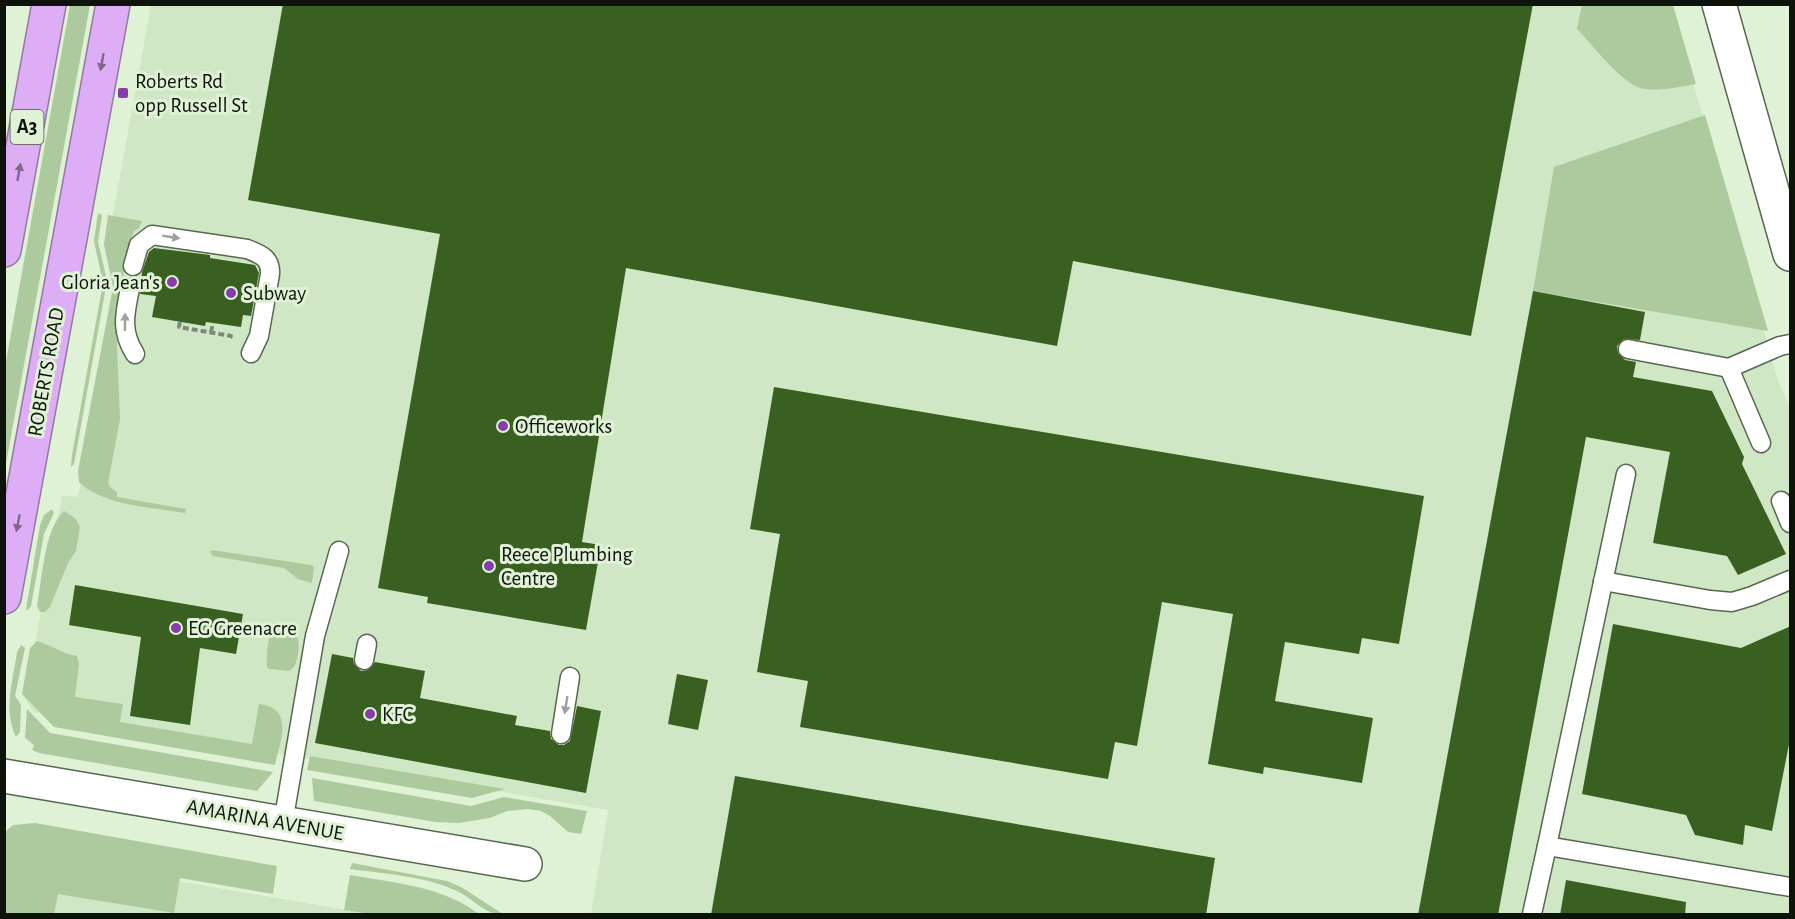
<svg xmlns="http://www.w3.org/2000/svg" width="1795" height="919" font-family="'Alegreya Sans',sans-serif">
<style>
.built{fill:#d0e7c5}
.green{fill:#acca9d}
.building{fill:#3a6021}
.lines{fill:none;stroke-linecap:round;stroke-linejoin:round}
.lane-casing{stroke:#586750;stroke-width:21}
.street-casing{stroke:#586750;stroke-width:36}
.highway-casing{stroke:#9478a3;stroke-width:36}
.path{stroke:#7d8a77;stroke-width:4;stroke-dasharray:6 3;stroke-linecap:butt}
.lane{stroke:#fff;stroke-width:18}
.street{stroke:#fff;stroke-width:33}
.highway{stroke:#ddaef6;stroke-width:33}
.oneway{fill:#7f688c}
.oneway2{fill:#9ea19d}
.poi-dot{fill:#883bab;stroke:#e0f2d6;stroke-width:2}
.labels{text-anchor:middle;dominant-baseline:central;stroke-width:6;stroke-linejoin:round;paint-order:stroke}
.shield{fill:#e0f2d6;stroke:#4c5647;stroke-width:1.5}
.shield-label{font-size:20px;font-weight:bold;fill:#0d130a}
.poi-label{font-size:21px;fill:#0d130a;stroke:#e0f2d6;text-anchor:start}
.street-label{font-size:21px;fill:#0d130a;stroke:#e0f2d6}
</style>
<rect width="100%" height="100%" fill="#e0f2d6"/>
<!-- built -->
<g class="built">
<polygon points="151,5 1671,5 1778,381 1790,407 1790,914 591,914 608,810 34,712 25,699 62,495 78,497 121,266 107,247"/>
<polygon points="9,852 370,914 5,914 4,856"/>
</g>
<!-- green -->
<g class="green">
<polygon points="70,5 90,5 5,469 5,367"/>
<path d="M1582,5H1673L1696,84C1679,87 1661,91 1644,89C1623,86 1592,44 1577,29Z"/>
<polygon points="1705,115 1768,331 1533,291 1554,167"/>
<polygon points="98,213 102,215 98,242 107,280 106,287 74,464 71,467 72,455 103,283 94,241"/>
<path d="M108,215L142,221L139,228L134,231L128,247L116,319L120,419L108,483L111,488L117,492V497L186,509L185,513C151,507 104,506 79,482L78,471L113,287L104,245Z"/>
<polygon points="52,509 54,513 44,534 31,606 28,610 26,610 40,525 44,515"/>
<path d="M64,511L75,518L80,527L76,551L68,563L50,607L45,612H40L37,606C42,580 44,529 64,511Z"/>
<polygon points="212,550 311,565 314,567 312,583 298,579 284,568 213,556 210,552"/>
<path d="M279,625C296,629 301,637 298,654C296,662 296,667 289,671L269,669L267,667C267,653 266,632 279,625Z"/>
<path d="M37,641C51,645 63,654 77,656L79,664L75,697L123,704L120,722L252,744L259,704C295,708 280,741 275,765L54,727L22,694L30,648Z"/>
<path d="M21,645L25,648L15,696L21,705L20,732L16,737C3,710 13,681 17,652Z"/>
<polygon points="27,709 50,733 273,772 257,791 39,753 32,750 34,745 25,738"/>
<polygon points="310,756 505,789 472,798 307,770"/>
<polygon points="312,778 471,806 504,797 587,811 581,834 568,832 550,816 541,811 528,809 507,811 490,818 459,823 435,822 314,801"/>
<polygon points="35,823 277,866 273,894 180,878 174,913 58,894 54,914 5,914 5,832 13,825"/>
<path d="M352,863L447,881L461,887L503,914C485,915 475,900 459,892C426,876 386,874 350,869Z"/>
<path d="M350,875C395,883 442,886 479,914H370L344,910Z"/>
</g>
<!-- building -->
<g class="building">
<polygon points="283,4 1533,4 1471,336 1073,261 1057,346 626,268 582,542 601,545 586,630 427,603 428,597 378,588 440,234 248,200"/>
<polygon points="154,248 210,255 210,258 255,265 259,273 251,316 243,315 241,327 206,322 205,326 152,317 156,296 140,294 141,284 142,272 149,252"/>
<polygon points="1533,291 1645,312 1640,340 1624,339 1617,346 1618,353 1625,360 1636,362 1633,377 1712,391 1744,457 1742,464 1786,554 1738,575 1727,556 1653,543 1670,452 1586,437 1498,915 1418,915"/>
<polygon points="774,387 1424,496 1399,644 1362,638 1359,654 1285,642 1275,701 1373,718 1362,783 1264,767 1263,774 1208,764 1233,614 1162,602 1137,746 1115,742 1108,779 800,727 808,681 757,672 780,534 750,529"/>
<polygon points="75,585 243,614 236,654 200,648 190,725 130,716 141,637 69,625"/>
<polygon points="1613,624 1741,648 1791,626 1791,734 1772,831 1745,825 1743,845 1695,835 1686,815 1582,794"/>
<polygon points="332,654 353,658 354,664 361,671 368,670 375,662 425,671 420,698 517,716 515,725 550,731 551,739 559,745 564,745 570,741 577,706 601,711 586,793 315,743"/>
<polygon points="677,674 708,680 698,730 668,724"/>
<polygon points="735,776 1215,858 1206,915 711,915"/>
<polygon points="1566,880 1686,902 1685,915 1560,915"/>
</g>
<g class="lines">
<!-- lane casing -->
<g class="lane-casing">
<g id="lane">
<path d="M133,266L139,245L152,235L247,249C260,254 271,258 270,274L259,336L251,353"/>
<path d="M130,288C125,314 120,330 135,354"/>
<polyline points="1628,349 1729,368 1780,346 1790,344"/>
<polyline points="1729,368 1761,443"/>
<polyline points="1781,501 1790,523"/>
<polyline points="1603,581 1710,600 1732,602 1752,596 1790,580"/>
<polyline points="364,660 367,644"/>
<polyline points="561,734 570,677"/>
<polyline points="283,823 315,636 339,551"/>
<polyline points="1547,846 1626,474"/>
<polyline points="1532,914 1547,846 1790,887"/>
</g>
</g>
<!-- street casing -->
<g class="street-casing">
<g id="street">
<polyline points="1719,4 1790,254"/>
<polyline points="4,776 525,864"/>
</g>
</g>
<!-- highway casing -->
<g class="highway-casing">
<g id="highway">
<polyline points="4,250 49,4"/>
<polyline points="4,597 113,4"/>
</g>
</g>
<!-- path -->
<g class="path">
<polyline points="180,322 179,327 231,336 230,338"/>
<polyline points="211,332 213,323"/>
</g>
<!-- lane -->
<use href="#lane" class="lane"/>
<!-- street -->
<use href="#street" class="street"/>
<!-- highway -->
<use href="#highway" class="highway"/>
</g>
<!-- one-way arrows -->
<defs><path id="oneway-solid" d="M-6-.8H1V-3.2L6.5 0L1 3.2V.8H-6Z" transform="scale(1.5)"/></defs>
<g class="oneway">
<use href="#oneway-solid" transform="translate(102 62) rotate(100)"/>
<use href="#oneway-solid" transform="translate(19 172) rotate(-80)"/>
<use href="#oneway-solid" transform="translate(18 523) rotate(101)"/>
</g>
<g class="oneway2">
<use href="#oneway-solid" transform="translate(171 237) rotate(9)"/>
<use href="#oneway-solid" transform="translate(125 322) rotate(-89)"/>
<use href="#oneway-solid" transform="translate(566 705) rotate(99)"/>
</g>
<!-- markers -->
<g class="poi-dot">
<rect x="117" y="87" width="12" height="12" rx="3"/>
<circle cx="172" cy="282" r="6"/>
<circle cx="231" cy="293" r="6"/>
<circle cx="503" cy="426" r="6"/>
<circle cx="489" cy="566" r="6"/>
<circle cx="176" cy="628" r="6"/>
<circle cx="370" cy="714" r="6"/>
</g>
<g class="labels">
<!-- shield labels -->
<rect class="shield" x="10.5" y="110" width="33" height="34" rx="4.5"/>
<g class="shield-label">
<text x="27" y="127">A3</text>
</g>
<!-- poi labels -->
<g class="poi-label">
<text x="135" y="81">Roberts Rd<tspan x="135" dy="24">opp Russell St</tspan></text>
<text x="160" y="282" text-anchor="end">Gloria Jean's</text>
<text x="243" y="293">Subway</text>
<text x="515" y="426">Officeworks</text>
<text x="501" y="554">Reece Plumbing<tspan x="501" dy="24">Centre</tspan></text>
<text x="188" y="628">EG Greenacre</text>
<text x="382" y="714">KFC</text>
</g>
<!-- street labels -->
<g class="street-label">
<text transform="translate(46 372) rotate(-80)">ROBERTS ROAD</text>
<text transform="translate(265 820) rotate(10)">AMARINA AVENUE</text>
</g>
</g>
<!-- border -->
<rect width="1795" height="919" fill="none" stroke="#0d130a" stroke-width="12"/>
</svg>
